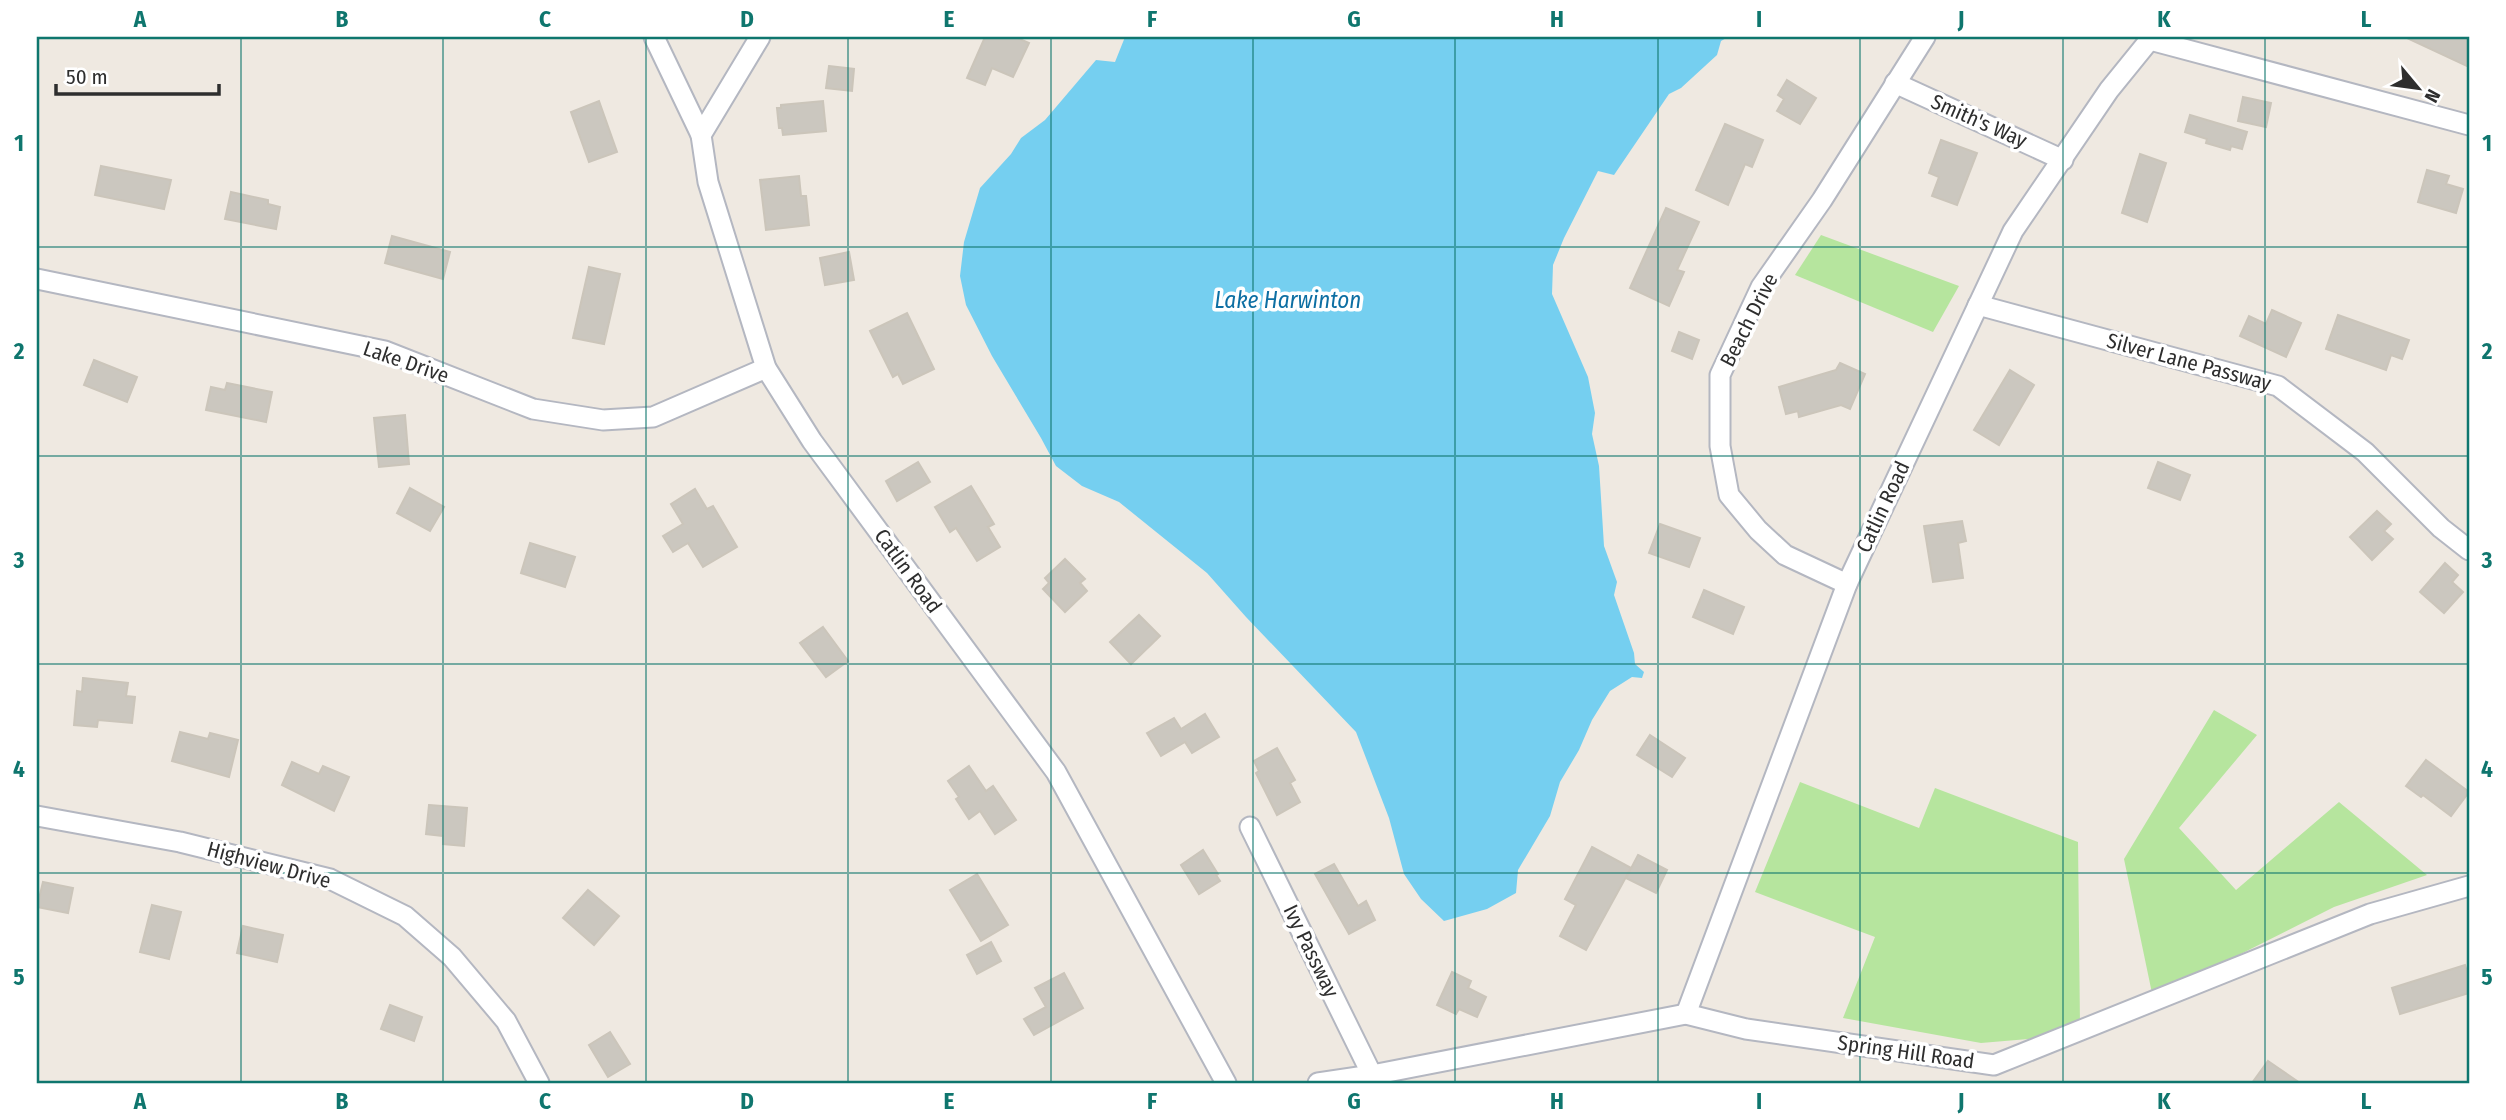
<svg xmlns="http://www.w3.org/2000/svg" width="2506" height="1120" font-family="'Fira Sans Condensed',sans-serif">
<style>
.green{fill:#b6e59e}
.water{fill:#75cff0}
.building{fill:#cbc7bf;stroke:#cbc5ba;stroke-width:2}
.lines{fill:none;stroke-linecap:round;stroke-linejoin:round}
.street-casing{stroke:#b4b7c1;stroke-width:23}
.street{stroke:#fff;stroke-width:19}
.grid{fill:none;stroke:#0f766e;stroke-width:2;stroke-opacity:0.55}
.labels{text-anchor:middle;dominant-baseline:central;stroke-width:7;stroke-linejoin:round;paint-order:stroke}
.street-label{font-size:21px;fill:#2e2e2e;stroke:#fff}
.water-label{font-size:23px;font-style:italic;fill:#0d6fa3;stroke:#fff}
.neatline{fill:none;stroke:#0f766e;stroke-width:2.5}
.grid-label{font-size:23px;text-anchor:middle;font-weight:bold;fill:#0f766e}
</style>
<rect width="100%" height="100%" fill="#efe9e1"/>
<!-- green -->
<g class="green">
<polygon points="1821,235 1959,286 1933,332 1795,275"/>
<polygon points="2214,710 2257,735 2179,828 2236,890 2339,802 2427,875 2334,907 2153,998 2124,859"/>
<polygon points="1800,782 1919,828 1935,788 2078,842 2080,1026 2039,1038 1981,1043 1843,1018 1875,937 1755,892"/>
</g>
<!-- water -->
<polygon class="water" points="1125,37 1728,37 1721,41 1717,55 1681,88 1669,94 1614,175 1598,171 1564,238 1553,265 1552,294 1588,377 1595,413 1592,434 1599,466 1604,546 1617,582 1614,595 1634,653 1635,664 1644,672 1642,678 1632,677 1610,691 1592,720 1579,750 1560,782 1550,816 1518,870 1516,893 1487,909 1444,921 1421,899 1404,874 1389,818 1356,732 1246,617 1207,573 1119,502 1082,486 1056,466 1041,438 992,356 966,305 960,276 964,242 980,188 1011,154 1021,138 1045,120 1096,60 1115,62"/>
<!-- building -->
<g class="building">
<polygon points="985,37 1015,37 1029,43 1013,77 992,68 985,85 967,78"/>
<polygon points="2405,37 2469,37 2469,67"/>
<polygon points="829,66 854,69 852,91 826,88"/>
<polygon points="1787,80 1816,98 1800,124 1777,111 1784,99 1778,95"/>
<polygon points="2243,97 2271,103 2266,127 2238,121"/>
<polygon points="599,101 617,152 589,162 571,112"/>
<polygon points="823,101 826,131 783,135 782,128 779,128 777,108 781,108 781,105"/>
<polygon points="2190,115 2247,132 2242,149 2231,146 2230,150 2206,143 2207,139 2185,132"/>
<polygon points="1725,124 1763,140 1752,167 1745,164 1728,205 1696,190"/>
<polygon points="1941,140 1977,153 1957,205 1932,196 1939,177 1929,173"/>
<polygon points="2140,154 2166,163 2147,222 2122,213"/>
<polygon points="101,166 171,180 164,209 95,195"/>
<polygon points="2427,170 2449,176 2446,184 2463,189 2456,213 2418,202"/>
<polygon points="799,176 801,196 806,196 809,225 766,230 760,180"/>
<polygon points="231,192 268,200 268,204 280,207 276,229 225,219"/>
<polygon points="1666,208 1699,222 1677,270 1684,272 1669,306 1630,288"/>
<polygon points="392,236 450,252 443,279 385,263"/>
<polygon points="849,252 854,280 825,285 820,258"/>
<polygon points="589,267 620,274 604,344 573,338"/>
<polygon points="2272,310 2301,323 2286,357 2240,336 2249,316 2266,324"/>
<polygon points="907,313 934,369 903,384 898,374 893,377 870,331"/>
<polygon points="2338,315 2409,340 2402,359 2391,355 2386,370 2326,349"/>
<polygon points="1679,332 1699,340 1692,359 1672,351"/>
<polygon points="94,360 137,377 127,402 84,385"/>
<polygon points="1840,363 1865,374 1850,409 1841,405 1799,417 1798,411 1786,414 1779,387 1836,370"/>
<polygon points="2010,370 2034,385 1999,445 1974,430"/>
<polygon points="227,383 272,392 266,422 206,410 211,387 225,390"/>
<polygon points="405,415 409,464 379,467 374,418"/>
<polygon points="918,462 930,482 897,501 886,481"/>
<polygon points="2158,462 2190,475 2180,500 2148,488"/>
<polygon points="971,486 994,524 988,527 1000,547 977,561 956,528 950,532 935,507"/>
<polygon points="410,488 444,507 430,531 397,513"/>
<polygon points="695,489 707,509 713,506 737,547 703,567 688,543 673,552 663,536 683,524 671,504"/>
<polygon points="2377,511 2391,524 2384,531 2393,539 2372,560 2350,537"/>
<polygon points="1962,521 1966,541 1958,543 1963,578 1933,582 1924,526"/>
<polygon points="1660,524 1700,538 1689,567 1649,553"/>
<polygon points="530,543 575,557 565,587 521,573"/>
<polygon points="1065,559 1085,579 1080,583 1087,591 1065,612 1043,589 1049,583 1045,578"/>
<polygon points="2445,563 2458,575 2452,582 2463,592 2444,613 2420,592"/>
<polygon points="1704,590 1744,607 1733,634 1693,617"/>
<polygon points="1139,615 1160,636 1131,664 1110,642"/>
<polygon points="823,627 848,661 826,677 800,643"/>
<polygon points="83,678 128,683 126,696 135,697 132,723 98,720 97,727 74,725 77,691 82,692"/>
<polygon points="1205,714 1219,737 1192,753 1185,742 1161,756 1147,733 1174,718 1181,729"/>
<polygon points="180,732 208,739 210,733 238,740 229,777 172,761"/>
<polygon points="1650,735 1685,758 1672,777 1637,755"/>
<polygon points="1277,748 1295,780 1290,783 1300,802 1277,815 1256,773 1259,771 1254,761"/>
<polygon points="2426,760 2469,792 2451,816 2423,795 2421,797 2406,786"/>
<polygon points="292,762 319,774 323,766 349,777 334,811 282,785"/>
<polygon points="969,766 986,791 993,786 1016,820 995,834 980,811 969,819 956,799 959,797 948,781"/>
<polygon points="429,805 467,808 464,846 443,844 443,836 426,834"/>
<polygon points="1592,847 1631,868 1586,950 1560,936 1576,905 1565,899"/>
<polygon points="1203,850 1218,874 1216,875 1220,881 1199,894 1181,865"/>
<polygon points="1638,855 1667,870 1656,893 1626,878"/>
<polygon points="1334,864 1358,906 1366,901 1375,920 1349,934 1315,874"/>
<polygon points="977,874 1008,925 981,941 950,890"/>
<polygon points="43,882 73,888 68,913 37,907"/>
<polygon points="588,890 619,916 594,945 563,918"/>
<polygon points="152,905 181,912 169,959 140,952"/>
<polygon points="243,926 283,935 277,962 237,953"/>
<polygon points="991,942 1001,961 977,974 967,955"/>
<polygon points="2465,965 2469,979 2469,993 2400,1014 2392,988"/>
<polygon points="1452,972 1471,981 1468,988 1486,997 1477,1017 1459,1009 1456,1014 1437,1005"/>
<polygon points="1064,973 1083,1008 1034,1035 1024,1019 1046,1007 1035,988"/>
<polygon points="390,1005 422,1017 414,1041 381,1029"/>
<polygon points="610,1032 630,1064 608,1077 589,1045"/>
<polygon points="2268,1061 2300,1083 2252,1083"/>
</g>
<g class="lines">
<!-- street casing -->
<g class="street-casing">
<g id="street">
<polyline points="654,37 701,135"/>
<polyline points="760,37 701,135 708,182 766,368 812,441 1056,772 1226,1083"/>
<polyline points="2150,40 2469,125"/>
<polyline points="1895,83 2063,160"/>
<polyline points="37,279 385,351 533,409 603,420 653,417 766,368"/>
<polyline points="1978,305 2278,386 2365,452 2441,528 2469,550"/>
<polyline points="1847,584 1785,555 1758,530 1729,495 1720,446 1720,375 1761,287 1822,200 1925,37"/>
<polyline points="37,816 180,842 330,879 405,916 452,957 506,1021 539,1083"/>
<polyline points="1250,827 1372,1075"/>
<polyline points="1686,1014 1847,584 2013,231 2109,90 2152,37"/>
<polyline points="1318,1083 1372,1075 1686,1014 1746,1029 1994,1065 2370,914 2469,886"/>
</g>
</g>
<!-- street -->
<use href="#street" class="street"/>
</g>
<!-- grid -->
<path class="grid" d="M241,37V1083M443,37V1083M646,37V1083M848,37V1083M1051,37V1083M1253,37V1083M1455,37V1083M1658,37V1083M1860,37V1083M2063,37V1083M2265,37V1083M37,247H2469M37,456H2469M37,664H2469M37,873H2469"/>
<g class="labels">
<!-- street labels -->
<g class="street-label">
<text transform="translate(1979 121) rotate(24)">Smith's Way</text>
<text transform="translate(1749 320) rotate(-63)">Beach Drive</text>
<text transform="translate(406 362) rotate(19)">Lake Drive</text>
<text transform="translate(2189 362) rotate(15)">Silver Lane Passway</text>
<text transform="translate(1883 507) rotate(-65)">Catlin Road</text>
<text transform="translate(908 571) rotate(54)">Catlin Road</text>
<text transform="translate(269 865) rotate(15)">Highview Drive</text>
<text transform="translate(1311 951) rotate(64)">Ivy Passway</text>
<text transform="translate(1906 1052) rotate(8)">Spring Hill Road</text>
</g>
<!-- water labels -->
<g class="water-label">
<text x="1288" y="300">Lake Harwinton</text>
</g>
</g>
<!-- border -->
<rect width="2506" height="1120" fill="none" stroke="#ffffff" stroke-width="77"/>
<!-- north arrow -->
<g transform="translate(2418 88) rotate(119)" stroke="#ffffff" stroke-width="5" paint-order="stroke">
<path d="M0-5L12 26L0 18L-12 26Z" fill="#2e2e2e"/>
<text y="-10" font-size="19" font-weight="bold" text-anchor="middle" fill="#2e2e2e">N</text>
</g>
<!-- scale -->
<path d="M56 84v10h163v-10" fill="none" stroke="#2e2e2e" stroke-width="3.5"/>
<text x="66" y="84" font-size="21" fill="#2e2e2e" stroke="#ffffff" stroke-width="5" paint-order="stroke">50 m</text>
<rect x="38" y="38" width="2430" height="1044" class="neatline"/>
<g class="grid-label">
<text x="140" y="27">A</text>
<text x="342" y="27">B</text>
<text x="545" y="27">C</text>
<text x="747" y="27">D</text>
<text x="949" y="27">E</text>
<text x="1152" y="27">F</text>
<text x="1354" y="27">G</text>
<text x="1557" y="27">H</text>
<text x="1759" y="27">I</text>
<text x="1961" y="27">J</text>
<text x="2164" y="27">K</text>
<text x="2366" y="27">L</text>
<text x="19" y="151">1</text>
<text x="2487" y="151">1</text>
<text x="19" y="359">2</text>
<text x="2487" y="359">2</text>
<text x="19" y="568">3</text>
<text x="2487" y="568">3</text>
<text x="19" y="777">4</text>
<text x="2487" y="777">4</text>
<text x="19" y="985">5</text>
<text x="2487" y="985">5</text>
<text x="140" y="1109">A</text>
<text x="342" y="1109">B</text>
<text x="545" y="1109">C</text>
<text x="747" y="1109">D</text>
<text x="949" y="1109">E</text>
<text x="1152" y="1109">F</text>
<text x="1354" y="1109">G</text>
<text x="1557" y="1109">H</text>
<text x="1759" y="1109">I</text>
<text x="1961" y="1109">J</text>
<text x="2164" y="1109">K</text>
<text x="2366" y="1109">L</text>
</g>
</svg>
